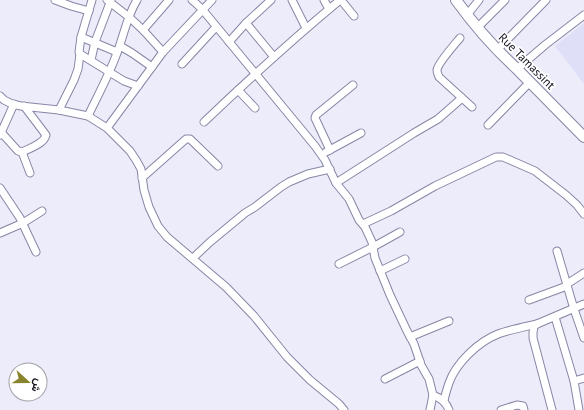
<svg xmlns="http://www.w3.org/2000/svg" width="584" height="410" font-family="'PT Sans',Vazirmatn,sans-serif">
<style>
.built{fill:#e0dff8}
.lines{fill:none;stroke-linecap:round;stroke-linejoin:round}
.street-casing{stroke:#8786a6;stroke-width:9}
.secondary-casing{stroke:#8786a6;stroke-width:12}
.street{stroke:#fff;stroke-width:7}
.secondary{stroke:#fff;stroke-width:10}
.labels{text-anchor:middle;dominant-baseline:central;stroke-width:3.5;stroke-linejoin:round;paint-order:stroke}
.street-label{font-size:12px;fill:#12111d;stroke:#fff}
</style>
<rect width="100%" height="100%" fill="#ececfa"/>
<!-- built -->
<polygon class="built" points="584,23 584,84 555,46"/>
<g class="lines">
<!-- street casing -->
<g class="street-casing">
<g id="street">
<polyline points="55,0 71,6 89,11"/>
<polyline points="92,0 81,37 79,52 80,54 124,81 138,86"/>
<polyline points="107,0 129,17 143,30 163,52"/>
<polyline points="192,0 202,9 315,146 325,160 336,183 349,199 359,220 365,227 372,242 375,258 390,295 407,331 414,344 421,365 429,379 433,395 430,410"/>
<polyline points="292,0 306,28"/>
<polyline points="324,0 329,9"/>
<polyline points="341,0 354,16"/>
<polyline points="467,15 479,0"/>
<polyline points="246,23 274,57"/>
<polyline points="477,28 505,0"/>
<polyline points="143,30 169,0"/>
<polyline points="81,37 117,52"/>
<path d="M460,38C455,44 438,63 437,70C437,73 438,74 439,77L472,107"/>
<polyline points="229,42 246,23 271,0"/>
<polyline points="120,46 132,53 152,67"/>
<polyline points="497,50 546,0"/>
<polyline points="91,60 95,42 111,0"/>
<polyline points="182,64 216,27"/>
<polyline points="517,69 545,45 584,15"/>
<polyline points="238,90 255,108"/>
<polyline points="0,96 4,100 12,104 21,106 59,110 88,116 107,128 130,151 136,160 141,169 144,190 149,207 158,226 167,237 226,287 254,316 287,357 310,380 339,404 344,410"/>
<polyline points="59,110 74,80 78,69 80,54"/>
<path d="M88,116C98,95 109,75 117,53C124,35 127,16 137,0"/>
<path d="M204,122C248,80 293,39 340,0"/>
<polyline points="488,125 530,82"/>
<polyline points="107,128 163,52 212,0"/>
<path d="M0,131L18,151L22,152C30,148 44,144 46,135L24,106"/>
<polyline points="0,135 14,104"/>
<polyline points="330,150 315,118 316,115 353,85"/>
<polyline points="22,152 30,173"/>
<polyline points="326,152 361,133"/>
<polyline points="142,178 186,139 190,139 218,166"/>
<polyline points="336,183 414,133 438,119 462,98"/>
<polyline points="0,188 20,218 36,252"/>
<polyline points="363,224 391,211 435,186 496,157 503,157 535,171 566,195 577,205 584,214"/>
<polyline points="0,233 23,223 42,211"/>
<polyline points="557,251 574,309 584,338"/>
<polyline points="193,258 210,242 245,213 255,207 281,187 289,182 308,174 330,169"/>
<polyline points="339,264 373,247 400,232"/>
<polyline points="380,271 405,259"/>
<polyline points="567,284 584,273"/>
<polyline points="529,300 567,286"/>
<polyline points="555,317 574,381 579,410"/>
<polyline points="410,337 449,321"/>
<polyline points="385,379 420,361"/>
<polyline points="574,381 584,378"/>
<path d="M433,395C441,398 446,402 449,410"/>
<path d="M444,401C445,395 447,389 449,383C456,363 478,342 498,334C509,330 524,327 537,324"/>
<polyline points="501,410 517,405 523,406 524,410"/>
<polyline points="552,410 533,338 533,333 534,326 537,324 584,304"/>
</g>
</g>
<!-- secondary casing -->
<g class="secondary-casing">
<path id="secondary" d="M456,0C474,25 494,48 517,69L584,137"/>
</g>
<!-- street -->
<use href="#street" class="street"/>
<!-- secondary -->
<use href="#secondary" class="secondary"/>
</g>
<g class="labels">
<!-- street labels -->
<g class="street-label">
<text transform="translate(527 61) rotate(45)">Rue Tamassint</text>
</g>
</g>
<!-- north arrow -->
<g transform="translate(28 382) rotate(111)"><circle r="19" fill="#ffffff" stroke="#a0a0a5"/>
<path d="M0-3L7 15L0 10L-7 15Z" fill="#88842d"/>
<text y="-6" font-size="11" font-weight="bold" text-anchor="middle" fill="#12111d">ش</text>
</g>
</svg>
